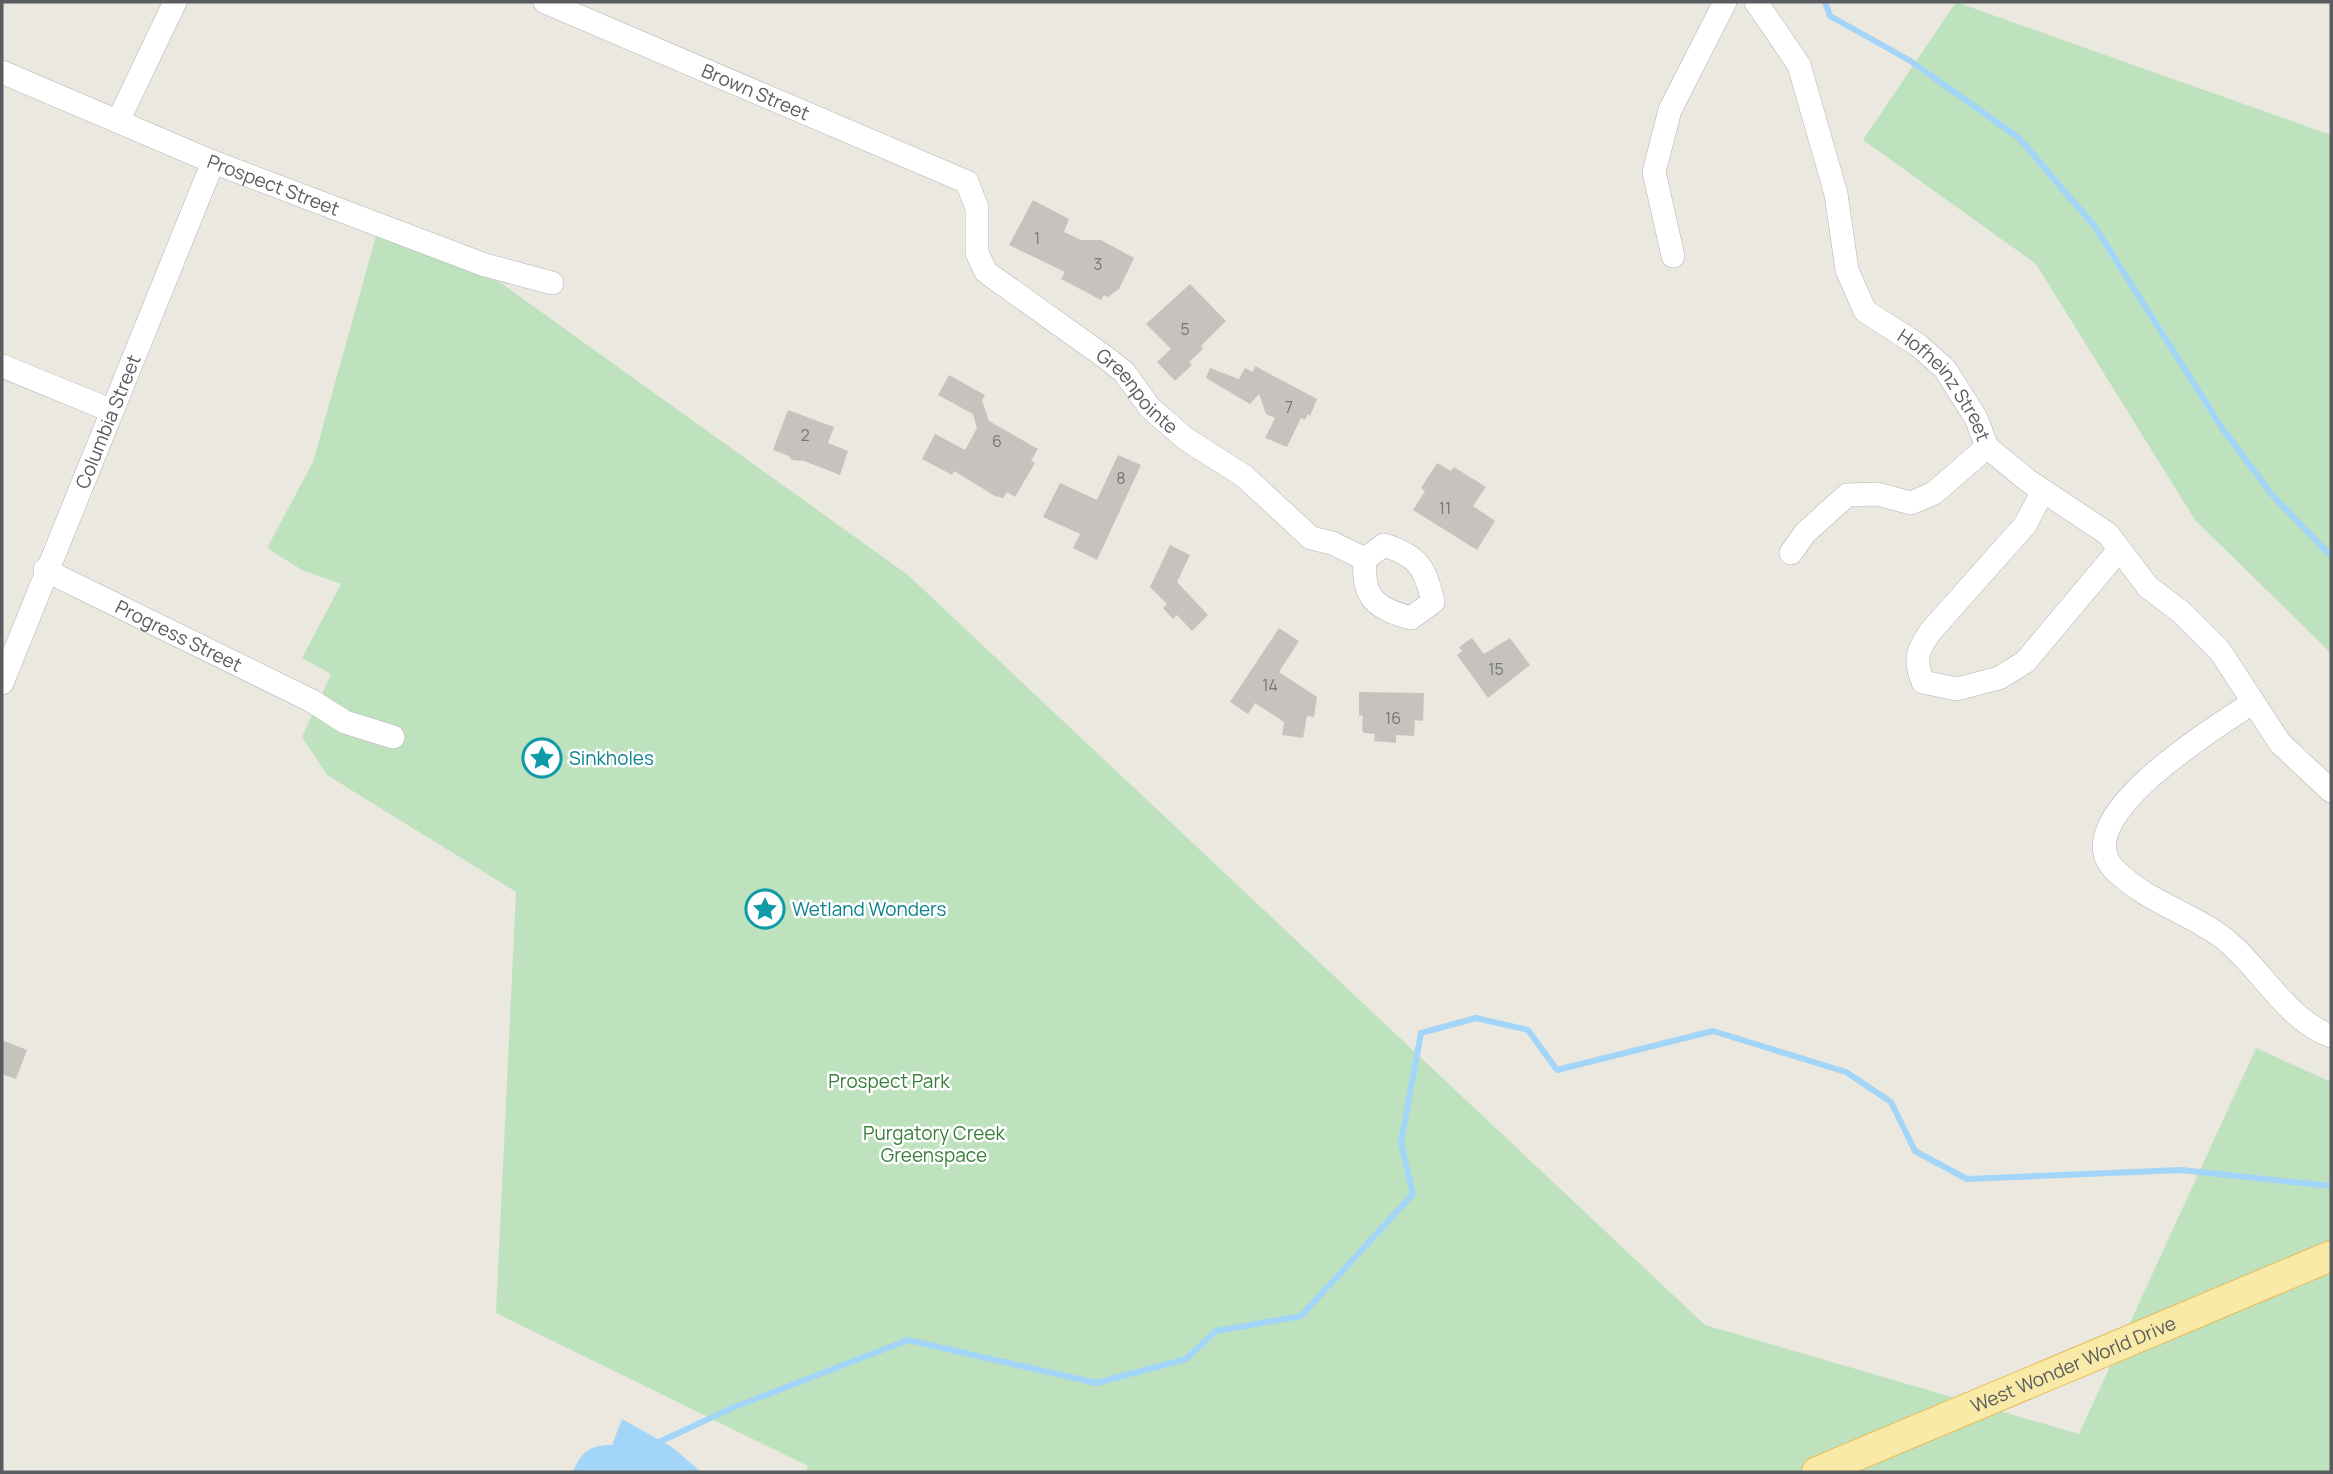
<svg xmlns="http://www.w3.org/2000/svg" width="2333" height="1474" font-family="Manrope,sans-serif">
<style>
.green{fill:#bfe2be}
.water{fill:#a3d5f9}
.lines{fill:none;stroke-linecap:round;stroke-linejoin:round}
.stream{stroke:#a3d5f9;stroke-width:6}
.building{fill:#c6c3be}
.minor-casing{stroke:#b1b3b7;stroke-width:24}
.major-casing{stroke:#e7bd5d;stroke-width:32}
.minor{stroke:#fff;stroke-width:23}
.major{stroke:#f9eaa7;stroke-width:30}
.labels{text-anchor:middle;dominant-baseline:central;stroke-width:5;stroke-linejoin:round;paint-order:stroke}
.number-label{font-size:16px;fill:#747678}
.street-label{font-size:19px;fill:#595c60;stroke:#fff}
.culture-label{font-size:19px;fill:#0d838f;stroke:#fff;text-anchor:start}
.park-label{font-size:19px;fill:#397f3b;stroke:#fff}
</style>
<rect width="100%" height="100%" fill="#ebe8e0"/>
<!-- green -->
<g class="green">
<polygon points="1956,2 2331,135 2331,653 2195,520 2036,264 1863,140"/>
<polygon points="377,232 404,247 501,283 908,575 1705,1325 2079,1434 2256,1048 2331,1082 2331,1472 806,1472 808,1466 496,1313 516,892 327,775 302,737 331,674 302,658 341,584 302,570 267,548 313,462"/>
</g>
<!-- water -->
<path class="water" d="M622,1419L672,1447L701,1472H573C580,1453 591,1444 612,1445Z"/>
<g class="lines">
<!-- stream -->
<g class="stream">
<polyline points="1825,2 1830,16 1909,60 2019,138 2095,227 2222,428 2273,496 2331,556"/>
<polyline points="657,1443 732,1408 908,1340 1096,1383 1186,1359 1216,1331 1301,1316 1413,1194 1401,1142 1421,1033 1476,1018 1528,1030 1557,1070 1713,1031 1846,1072 1891,1102 1915,1151 1967,1179 2181,1170 2331,1186"/>
</g>
</g>
<!-- building -->
<g class="building">
<polygon points="1033,200 1069,219 1064,232 1081,240 1101,240 1134,258 1119,289 1108,297 1104,295 1101,300 1061,279 1065,272 1009,245"/>
<polygon points="1190,284 1226,321 1201,346 1203,349 1189,362 1192,365 1175,381 1157,362 1171,349 1146,324"/>
<polygon points="1255,366 1317,399 1310,416 1308,414 1305,420 1301,418 1287,447 1265,438 1275,418 1266,414 1259,394 1250,404 1206,378 1210,368 1239,379 1245,368 1253,372"/>
<polygon points="949,375 985,395 982,400 989,421 1038,449 1031,461 1035,463 1015,497 1007,492 1003,498 995,496 954,471 952,475 922,459 935,434 965,450 977,428 973,414 938,395"/>
<polygon points="788,410 834,427 828,443 848,451 840,475 804,461 792,460 789,456 773,450"/>
<polygon points="1118,455 1141,465 1097,560 1073,548 1080,534 1043,517 1060,483 1097,500"/>
<polygon points="1437,463 1451,471 1454,467 1486,487 1473,506 1495,521 1477,550 1413,510 1425,491 1421,488"/>
<polygon points="1170,545 1190,555 1177,582 1208,615 1192,631 1177,615 1173,619 1163,608 1167,604 1150,587"/>
<polygon points="1279,628 1299,641 1279,672 1317,697 1314,717 1307,716 1303,738 1282,735 1284,722 1255,703 1248,714 1230,702"/>
<polygon points="1472,638 1484,654 1510,638 1530,665 1488,698 1457,655 1462,651 1459,647"/>
<polygon points="1359,692 1424,693 1423,721 1415,720 1414,736 1396,735 1396,743 1374,741 1375,734 1364,733 1362,730 1363,716 1359,715"/>
<polygon points="2,1040 27,1050 16,1079 2,1074"/>
</g>
<g class="lines">
<!-- minor casing -->
<g class="minor-casing">
<g id="minor">
<path id="s1" d="M545,2L967,182L977,208V253L986,272L1105,357L1124,372L1150,408L1186,439L1244,476L1311,538L1332,543L1365,559C1362,598 1375,608 1411,618L1433,602C1425,568 1419,556 1384,545L1365,559"/>
<path id="s2" d="M1756,2L1799,65L1836,194L1847,270L1865,311L1918,345L1945,369L1976,418L1987,447L2027,480L2108,534L2148,587L2181,612L2220,651L2280,743L2331,791"/>
<path id="s3" d="M2,72L213,162L485,265L552,283"/>
<polyline points="119,119 175,2"/>
<polyline points="1673,256 1654,172 1670,110 1725,2"/>
<polyline points="2,366 110,410"/>
<path d="M2043,491L2025,525L1930,632C1917,651 1914,660 1923,682L1957,689L1999,678L2025,662L2119,550"/>
<polyline points="1791,553 1805,533 1847,495 1877,494 1911,503 1934,493 1987,447"/>
<path id="s4" d="M45,570L312,701L345,722L393,737"/>
<path id="s5" d="M2,683L213,162"/>
<path d="M2252,703C2218,726 2063,819 2115,870C2146,901 2188,912 2222,937C2261,967 2285,1019 2331,1036"/>
</g>
</g>
<!-- major casing -->
<g class="major-casing">
<g id="major">
<path id="s6" d="M1817,1472L2331,1256"/>
</g>
</g>
<!-- minor -->
<use href="#minor" class="minor"/>
<!-- major -->
<use href="#major" class="major"/>
</g>
<!-- icons -->
<defs>
<g id="sight-ring" transform="scale(2.0125)"><circle r="9.5" fill="#fff" stroke="#0f9aa8" stroke-width="1.5"/><path d="M0-6L1.8-2.2L6-1.7L2.9 1.2L3.7 5.4L0 3.3L-3.7 5.4L-2.9 1.2L-6-1.7L-1.8-2.2Z" fill="#0f9aa8"/></g>
</defs>
<g fill-rule="evenodd">
<use href="#sight-ring" x="542" y="758"/>
<use href="#sight-ring" x="765" y="909"/>
</g>
<g class="labels">
<!-- number labels -->
<g class="number-label">
<text x="1037" y="238">1</text>
<text x="1098" y="264">3</text>
<text x="1185" y="329">5</text>
<text x="1289" y="407">7</text>
<text x="805" y="435">2</text>
<text x="997" y="441">6</text>
<text x="1121" y="478">8</text>
<text x="1445" y="508">11</text>
<text x="1496" y="669">15</text>
<text x="1270" y="685">14</text>
<text x="1393" y="718">16</text>
</g>
<!-- street labels -->
<g class="street-label">
<text stroke="none"><textPath href="#s1" startOffset="229">Brown Street</textPath></text>
<text stroke="none"><textPath href="#s3" startOffset="294">Prospect Street</textPath></text>
<text stroke="none"><textPath href="#s2" startOffset="443">Hofheinz Street</textPath></text>
<text stroke="none"><textPath href="#s1" startOffset="746">Greenpointe</textPath></text>
<text stroke="none"><textPath href="#s5" startOffset="282">Columbia Street</textPath></text>
<text stroke="none"><textPath href="#s4" startOffset="149">Progress Street</textPath></text>
<text stroke="none"><textPath href="#s6" startOffset="278">West Wonder World Drive</textPath></text>
</g>
<!-- culture labels -->
<g class="culture-label">
<text x="569" y="758">Sinkholes</text>
<text x="792" y="909">Wetland Wonders</text>
</g>
<!-- park labels -->
<g class="park-label">
<text x="889" y="1081">Prospect Park</text>
<text x="934" y="1133">Purgatory Creek<tspan x="934" dy="22">Greenspace</tspan></text>
</g>
</g>
<!-- border -->
<rect width="2333" height="1474" fill="none" stroke="#595c60" stroke-width="7"/>
</svg>
